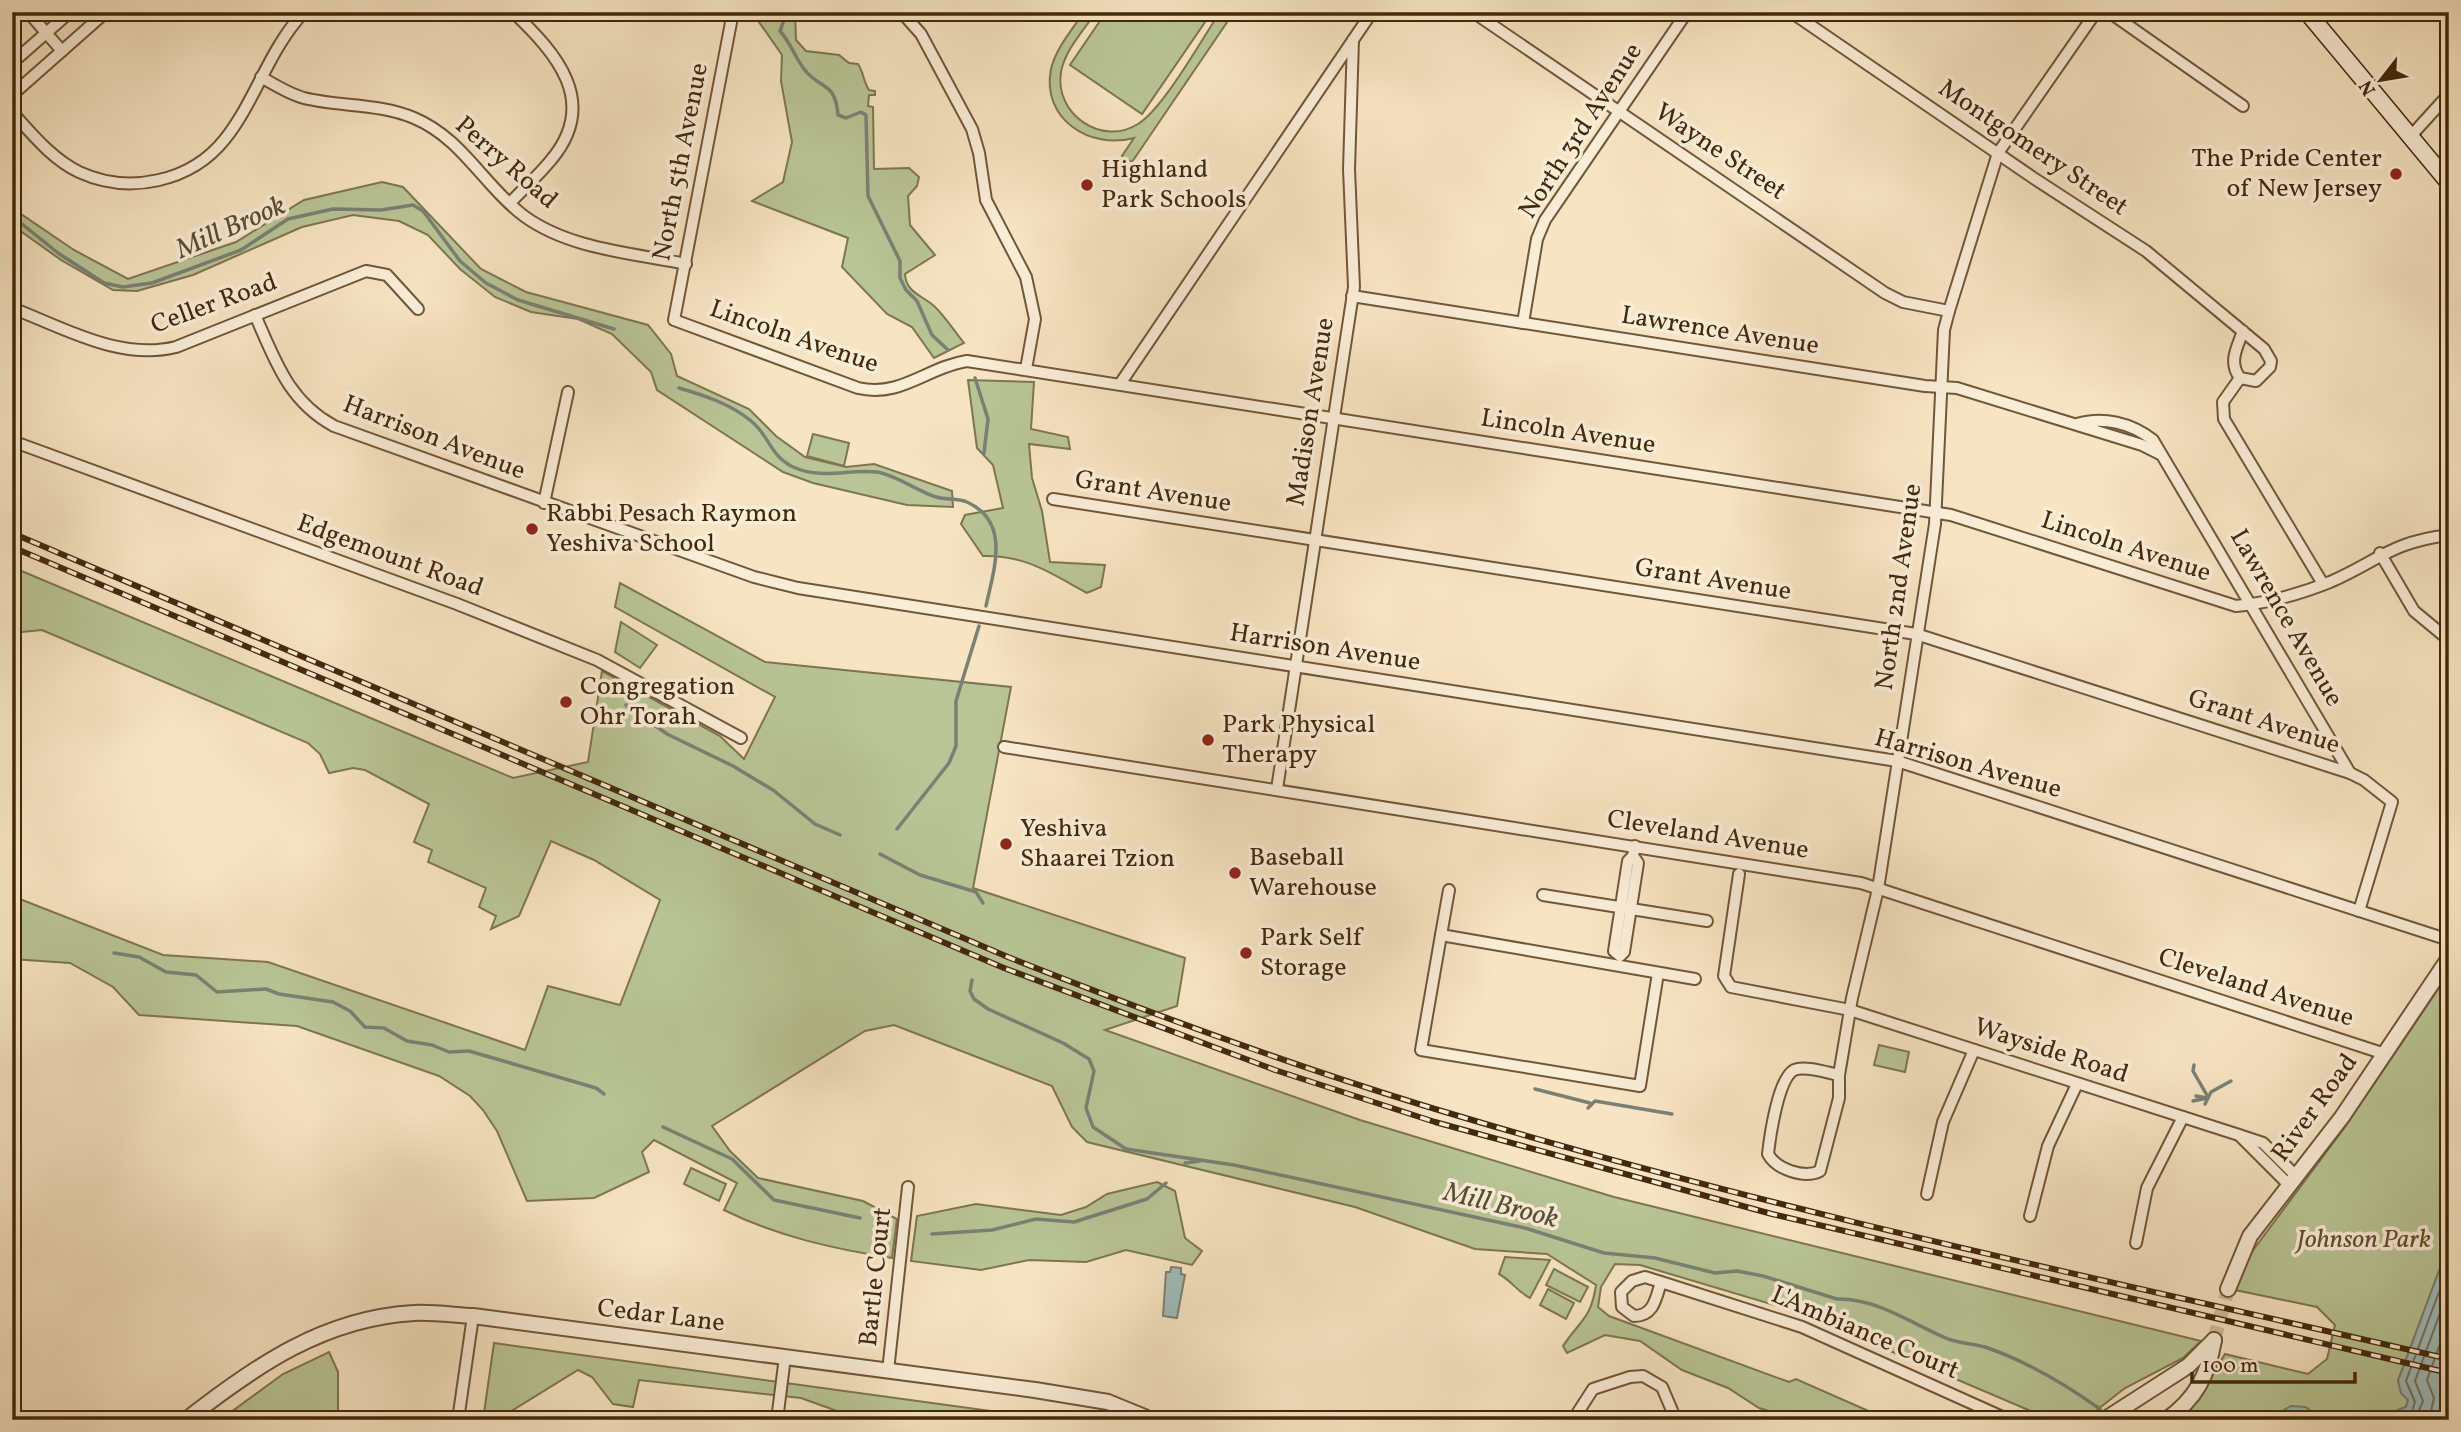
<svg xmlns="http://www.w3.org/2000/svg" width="2461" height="1432" font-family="Vollkorn,serif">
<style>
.green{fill:#b9c596;stroke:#7e7650;stroke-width:2}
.water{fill:#9fbdbb;stroke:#7a8174;stroke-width:2}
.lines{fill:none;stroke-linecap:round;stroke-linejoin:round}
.shore{stroke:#717262;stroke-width:2}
.stream{stroke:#7a8174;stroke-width:3.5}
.tertiary-tunnel{stroke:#d3be9e;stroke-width:14;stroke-dasharray:14 7;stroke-linecap:butt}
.minor-casing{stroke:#705738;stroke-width:14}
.tertiary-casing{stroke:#705738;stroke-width:18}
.secondary-casing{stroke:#43280a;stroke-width:19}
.minor{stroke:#faedd8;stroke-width:10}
.tertiary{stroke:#faedd8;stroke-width:14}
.secondary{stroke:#faedd8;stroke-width:16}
.rail-casing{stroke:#43280a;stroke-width:6}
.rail{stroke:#faedd8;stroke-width:3.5;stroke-dasharray:10;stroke-linecap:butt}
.poi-dot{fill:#8f2418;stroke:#faedd8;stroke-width:2.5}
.labels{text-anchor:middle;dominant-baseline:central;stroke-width:7;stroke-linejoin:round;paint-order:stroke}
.street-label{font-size:26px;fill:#43280a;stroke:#faedd8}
.poi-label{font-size:26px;fill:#43280a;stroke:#faedd8;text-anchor:start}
.park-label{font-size:26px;font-style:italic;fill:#604f2d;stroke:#faedd8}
.water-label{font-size:28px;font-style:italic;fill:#5a4d36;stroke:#faedd8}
</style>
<rect width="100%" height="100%" fill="#f7e4c3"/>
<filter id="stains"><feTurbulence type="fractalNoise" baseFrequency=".00286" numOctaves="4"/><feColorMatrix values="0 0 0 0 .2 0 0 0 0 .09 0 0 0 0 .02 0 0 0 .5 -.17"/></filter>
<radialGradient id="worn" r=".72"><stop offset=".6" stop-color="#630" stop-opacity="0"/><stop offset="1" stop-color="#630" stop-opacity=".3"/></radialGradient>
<!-- green -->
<g class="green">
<path d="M752,12H795L796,40L806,51L839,55L849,63L858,64C864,73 863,81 869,90L875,91V95H869L868,106L873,107L874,169L909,168L919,177L917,186L908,196L910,225L935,255L905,274C906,293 922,295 934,306C945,316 954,331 964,343L934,358L912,327L887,314L842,267L848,238L752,201L783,182L792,142L781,81L782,55Z"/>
<path d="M1084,12H1096C1084,30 1065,50 1061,72C1054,114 1102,147 1138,124C1163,109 1202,39 1220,12H1234L1132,162L1122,156L1134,138C1090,150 1041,119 1051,69C1056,48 1072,30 1084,12Z"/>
<polygon points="1106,12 1212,12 1142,114 1070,65"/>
<polygon points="382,182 403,187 481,269 526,292 648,325 671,354 677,376 749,409 776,436 805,457 846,467 874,464 952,491 953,507 907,505 813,483 783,472 657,390 651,372 612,334 578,319 531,312 495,297 460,269 428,235 399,221 353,215 302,227 193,275 137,291 113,290 61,260 12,225 12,208 74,250 128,279 236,242 304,200"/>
<path d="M968,380L1034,382L1031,429L1068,437L1070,449L1029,444L1032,478L1042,511L1050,562L1105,565L1101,587L1087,593C1050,573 1026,555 983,556L961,524L965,515L1003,508L993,465L977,448Z"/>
<polygon points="813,434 849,443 844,466 807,456"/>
<path d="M12,567L513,778L588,762L602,671L720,736L744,759L775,697L615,607L620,583L765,662L1011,687L973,888L1185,958L1177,1006L1105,1030L1360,1120L1614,1197L2201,1341L2183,1358L2125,1388L2084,1420H2052L1801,1313L1640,1265L1615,1264L1601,1287L1598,1307L1609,1316L1789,1382L1796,1379L1889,1420H1799L1759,1408L1728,1388L1682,1370L1640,1341L1605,1335L1567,1353L1563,1346C1581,1319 1591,1319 1596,1285L1547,1254L1475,1249L1355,1207L1087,1142L1072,1127L1052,1086L894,1025L865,1031L712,1126L730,1151L758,1178L863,1201L897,1219L892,1258C834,1249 776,1236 724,1210L737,1183L654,1140L642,1152L649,1172L594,1198L527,1201L497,1131L483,1110L470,1096L439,1076L297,1026L139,1015L113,987L70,963L12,959V896L163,955L268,962L525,1050L548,986L620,1005L660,900L594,860L551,841L519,916L491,929L496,916L479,907L486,888L428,862L432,850L414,842L429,804L365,770L353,768L329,773L320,754L308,743L42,630L12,633Z"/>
<polygon points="621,622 657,645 640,668 615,652"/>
<polygon points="2449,973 2449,1244 2398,1381 2408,1400 2406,1407 2398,1410 2393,1420 2177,1420 2197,1401 2225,1354 2308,1374 2327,1359 2335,1325 2317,1307 2235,1290 2251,1253 2345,1127"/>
<polygon points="1879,1045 1909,1052 1905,1072 1874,1065"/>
<polygon points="691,1168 726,1184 719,1201 684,1184"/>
<polygon points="1157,1182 1175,1191 1185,1238 1202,1251 1192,1265 1126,1250 1086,1262 1029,1260 981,1270 911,1261 917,1216 976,1204 1061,1215 1086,1207 1107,1194"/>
<path d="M1505,1257L1550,1260L1530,1298C1515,1290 1512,1281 1499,1274Z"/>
<polygon points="1554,1269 1588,1287 1580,1302 1546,1285"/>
<polygon points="1548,1289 1574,1303 1566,1319 1540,1305"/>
<polygon points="494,1343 1057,1420 862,1420 801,1398 639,1380 633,1407 613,1404 592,1377 578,1370 505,1415 504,1420 483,1420"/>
<polygon points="329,1352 338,1372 338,1420 220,1420 283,1374"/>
</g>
<!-- water -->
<g class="water">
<polygon points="2449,1244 2449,1420 2393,1420 2398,1410 2406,1407 2408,1400 2401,1393 2398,1381"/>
<polygon points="1171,1267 1181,1268 1181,1274 1185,1275 1177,1318 1163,1316 1166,1272 1170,1272"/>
<polygon points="2291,1406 2305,1407 2326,1420 2267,1420"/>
</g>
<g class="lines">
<!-- shore -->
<g class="shore">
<polyline points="2401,1420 2412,1411 2415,1402 2406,1381 2449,1265"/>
<polyline points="2415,1420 2423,1401 2415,1381 2449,1289"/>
<polyline points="2429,1420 2434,1398 2427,1380 2449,1319"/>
</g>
<!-- stream -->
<g class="stream">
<path d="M787,12L780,31C790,42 795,57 804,69C821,91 835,80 838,115L846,118L861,112L866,115L868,196L900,261V278L906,290L917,301L932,335L948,350"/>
<polyline points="12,216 58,253 104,283 123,287 152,283 241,250 288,219 333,209 381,210 413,205 423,211 460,261 486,283 518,300 614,329"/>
<polyline points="975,378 988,419 984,453"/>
<path d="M679,388C703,395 731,404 751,421C770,436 769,455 793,467C822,480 848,469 877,472C896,475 917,491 936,497C946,500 958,498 967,502C1011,522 994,569 986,606"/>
<polyline points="626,705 667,734 733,766 773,790 815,824 840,835"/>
<polyline points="897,829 949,763 956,746 956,701 979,626"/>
<polyline points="880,854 920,875 976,892 983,903"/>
<polyline points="114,953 139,957 166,972 196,975 217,992 266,989 279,994 333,1002 350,1011 365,1027 384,1028 407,1041 432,1045 449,1052 469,1051 596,1088 604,1094"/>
<path d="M972,980L970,991L974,999L988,1009L1063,1043L1089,1059L1094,1071L1086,1108L1093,1127L1126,1149L1234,1165L1525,1228L1604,1253L1655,1258L1715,1273L1737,1271L1763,1276L1837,1299C1877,1298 1912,1324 1948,1339C1960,1343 1973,1344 1985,1347C2026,1361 2065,1384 2100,1409"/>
<polyline points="2194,1065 2193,1071 2208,1097"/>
<polyline points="1535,1089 1590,1103"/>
<polyline points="2196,1096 2207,1098"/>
<polyline points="2193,1101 2207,1098"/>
<polyline points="2205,1104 2211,1092 2231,1081"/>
<polyline points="1588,1108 1595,1101 1672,1114"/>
<polyline points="663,1127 732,1159 774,1200 860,1218"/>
<polyline points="1185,1163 1200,1161"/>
<polyline points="932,1234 992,1230 1036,1219 1074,1222 1147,1199 1166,1183"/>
</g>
<!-- tertiary-tunnel -->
<polyline class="tertiary-tunnel" points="2214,1340 2228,1289"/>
<!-- minor casing -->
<g class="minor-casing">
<g id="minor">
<polyline points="28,12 62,51"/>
<path d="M733,12L674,320L858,388C901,398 927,367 967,361L1951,515L2236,606C2268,603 2300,594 2330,582C2378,561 2391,542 2449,535"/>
<polyline points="896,12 905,16 921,34 972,129 979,153 986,200 1026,277 1035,319 1026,369"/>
<polyline points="1473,12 1885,293 1903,302 1949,311"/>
<path d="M1791,12L2035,179L2146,251L2264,349L2271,361L2270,367L2256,381L2240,378C2228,362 2237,348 2243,331"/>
<polyline points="2109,12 2243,106"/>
<polyline points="12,63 70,12"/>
<path d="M261,77C275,85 289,94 304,98C340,107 379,103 414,118C462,138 484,186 524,216C569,249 632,253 686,264"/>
<polyline points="12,95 106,12"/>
<path d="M12,112C32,134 52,159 79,172C129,195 191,182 225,139C256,100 269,49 304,12"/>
<polyline points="2410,137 2449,94"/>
<path d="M510,203C523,189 539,175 551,160C600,102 556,53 513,12"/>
<polyline points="1352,296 1925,386 1957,388 2142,445 2160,454"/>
<path d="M12,308C64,328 120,361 176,347L366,271L387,275L418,309"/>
<path d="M255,315C275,360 288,401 334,426L754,577L798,588L1897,761L2449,940"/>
<polyline points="1523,323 1537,239 1545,220 1687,12"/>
<polyline points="2240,378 2223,402 2224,419 2323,584"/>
<polyline points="1120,384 1372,12"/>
<path d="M2077,424C2103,416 2131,423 2153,440L2350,773L2364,780L2392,802L2359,911"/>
<polyline points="12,441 457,604 597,660 741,738"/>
<polyline points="1053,499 1916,634 2350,773"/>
<polyline points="544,503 568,392"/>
<polyline points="2380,553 2414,611 2449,640"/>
<polyline points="1004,747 1861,883 2385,1054"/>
<polyline points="1277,789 1354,287 1349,169 1353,40"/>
<polyline points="1633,856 1638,863 1624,952 1620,956 1614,951 1628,861 1633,856 1635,846"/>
<polyline points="1739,874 1724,976 1731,987 1850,1010 2239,1135 2263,1143 2296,1176"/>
<polyline points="1449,890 1441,935 1695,979"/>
<polyline points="1543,895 1707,921"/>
<polyline points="1441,935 1421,1050 1640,1086 1658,973"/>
<path d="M1839,1075C1828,1073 1805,1065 1794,1070C1778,1079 1770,1136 1768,1154C1776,1169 1804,1179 1820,1171L1839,1098V1075L1852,998L1878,889L1935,524L1944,330L1949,311L1998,153L2096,12"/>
<polyline points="2241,1137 2289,1185"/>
<polyline points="1927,1194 1943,1122 1974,1050"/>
<polyline points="2030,1216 2048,1146 2077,1084"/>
<polyline points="2136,1243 2147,1188 2183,1117"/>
<path d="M1661,1282C1656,1298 1654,1316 1634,1316L1622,1307L1621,1292L1632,1281L1645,1277L1661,1282L1802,1327L2009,1420"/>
<polyline points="888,1371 908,1187"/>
<polyline points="458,1420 473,1316"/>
<polyline points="777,1420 785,1357"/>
<polyline points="1573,1420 1593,1389 1630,1377 1643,1376 1662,1387 1676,1420"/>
</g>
</g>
<!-- tertiary casing -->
<g class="tertiary-casing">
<g id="tertiary">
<polyline points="2228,1289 2250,1236 2342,1117 2449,958"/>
<path d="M186,1420C255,1366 324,1318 414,1313C433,1312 454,1315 473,1316L1035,1390L1108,1402L1152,1420"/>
<polyline points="2104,1420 2188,1366 2214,1340"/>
<path d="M2166,1420C2196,1399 2208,1375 2214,1340"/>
</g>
</g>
<!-- secondary casing -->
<g class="secondary-casing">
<polyline id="secondary" points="2307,12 2449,183"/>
</g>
<!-- minor -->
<use href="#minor" class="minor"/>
<!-- tertiary -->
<use href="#tertiary" class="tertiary"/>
<!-- secondary -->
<use href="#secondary" class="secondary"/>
<!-- rail casing -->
<g class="rail-casing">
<g id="rail">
<path d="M12,533L1008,957C1157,1016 1309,1072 1462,1117C1787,1214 2119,1283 2449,1359"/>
<polyline points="12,547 1004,968 1275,1070 1435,1122 1772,1214 2449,1373"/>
</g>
</g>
<!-- rail -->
<use href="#rail" class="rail"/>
</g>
<!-- markers -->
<g class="poi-dot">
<circle cx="2396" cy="174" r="7"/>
<circle cx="1087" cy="185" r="7"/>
<circle cx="532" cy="529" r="7"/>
<circle cx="566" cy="702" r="7"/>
<circle cx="1208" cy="740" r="7"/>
<circle cx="1006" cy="844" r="7"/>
<circle cx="1235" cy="873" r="7"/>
<circle cx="1246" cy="953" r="7"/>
</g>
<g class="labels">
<!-- street labels -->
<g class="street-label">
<text transform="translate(1581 131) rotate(-57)">North 3rd Avenue</text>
<text transform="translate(2033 148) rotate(34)">Montgomery Street</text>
<text transform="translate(1720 152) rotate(34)">Wayne Street</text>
<text transform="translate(681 162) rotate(-79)">North 5th Avenue</text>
<text transform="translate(506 163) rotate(41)">Perry Road</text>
<text transform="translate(214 304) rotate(-20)">Celler Road</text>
<text transform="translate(1720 331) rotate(9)">Lawrence Avenue</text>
<text transform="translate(794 337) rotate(19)">Lincoln Avenue</text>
<text transform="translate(1311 412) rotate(-81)">Madison Avenue</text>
<text transform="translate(1568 432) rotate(9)">Lincoln Avenue</text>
<text transform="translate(434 438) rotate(21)">Harrison Avenue</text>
<text transform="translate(1153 492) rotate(9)">Grant Avenue</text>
<text transform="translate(2126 547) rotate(18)">Lincoln Avenue</text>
<text transform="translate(390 556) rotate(20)">Edgemount Road</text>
<text transform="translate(1713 580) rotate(9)">Grant Avenue</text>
<text transform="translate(1899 587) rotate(-82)">North 2nd Avenue</text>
<text transform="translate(2286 618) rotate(60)">Lawrence Avenue</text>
<text transform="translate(1325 648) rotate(9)">Harrison Avenue</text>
<text transform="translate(2264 722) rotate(18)">Grant Avenue</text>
<text transform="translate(1968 764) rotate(16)">Harrison Avenue</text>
<text transform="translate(1708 835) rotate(9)">Cleveland Avenue</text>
<text transform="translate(2256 988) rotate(18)">Cleveland Avenue</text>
<text transform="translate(2051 1051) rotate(18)">Wayside Road</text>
<text transform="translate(2315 1108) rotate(-54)">River Road</text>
<text transform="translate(876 1277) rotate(-84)">Bartle Court</text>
<text transform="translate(661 1316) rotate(7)">Cedar Lane</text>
<text transform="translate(1865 1333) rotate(23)">L'Ambiance Court</text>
</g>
<!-- poi labels -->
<g class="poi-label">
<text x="2382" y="159" text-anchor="end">The Pride Center<tspan x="2382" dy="30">of New Jersey</tspan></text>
<text x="1101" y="170">Highland<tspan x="1101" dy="30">Park Schools</tspan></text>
<text x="546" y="514">Rabbi Pesach Raymon<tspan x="546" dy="30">Yeshiva School</tspan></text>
<text x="580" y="687">Congregation<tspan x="580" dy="30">Ohr Torah</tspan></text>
<text x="1222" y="725">Park Physical<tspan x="1222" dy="30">Therapy</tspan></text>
<text x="1020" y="829">Yeshiva<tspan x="1020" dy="30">Shaarei Tzion</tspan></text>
<text x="1249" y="858">Baseball<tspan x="1249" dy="30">Warehouse</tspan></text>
<text x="1260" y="938">Park Self<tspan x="1260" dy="30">Storage</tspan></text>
</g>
<!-- park labels -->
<g class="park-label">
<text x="2364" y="1240">Johnson Park</text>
</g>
<!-- water labels -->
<g class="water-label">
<text transform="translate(231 228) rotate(-24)">Mill Brook</text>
<text transform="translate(1501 1206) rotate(14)">Mill Brook</text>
</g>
</g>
<!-- margin -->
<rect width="2461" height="1432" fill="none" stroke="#f7e4c3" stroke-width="42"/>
<rect x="14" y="14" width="2433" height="1404" fill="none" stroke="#43280a" stroke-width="3.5"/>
<rect x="21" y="21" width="2419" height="1390" fill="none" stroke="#43280a" stroke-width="2"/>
<!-- north arrow -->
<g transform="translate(2381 80) rotate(239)" stroke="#faedd8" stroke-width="5" paint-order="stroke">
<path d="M0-5L12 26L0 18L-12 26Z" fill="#43280a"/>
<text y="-10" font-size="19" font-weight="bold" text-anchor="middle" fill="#43280a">N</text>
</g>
<!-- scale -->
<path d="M2192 1372v10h163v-10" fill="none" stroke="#43280a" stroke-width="3.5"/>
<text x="2202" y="1372" font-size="21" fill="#43280a" stroke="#faedd8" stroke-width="5" paint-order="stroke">100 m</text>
<rect width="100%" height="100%" filter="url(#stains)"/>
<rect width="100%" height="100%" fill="url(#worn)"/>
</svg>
